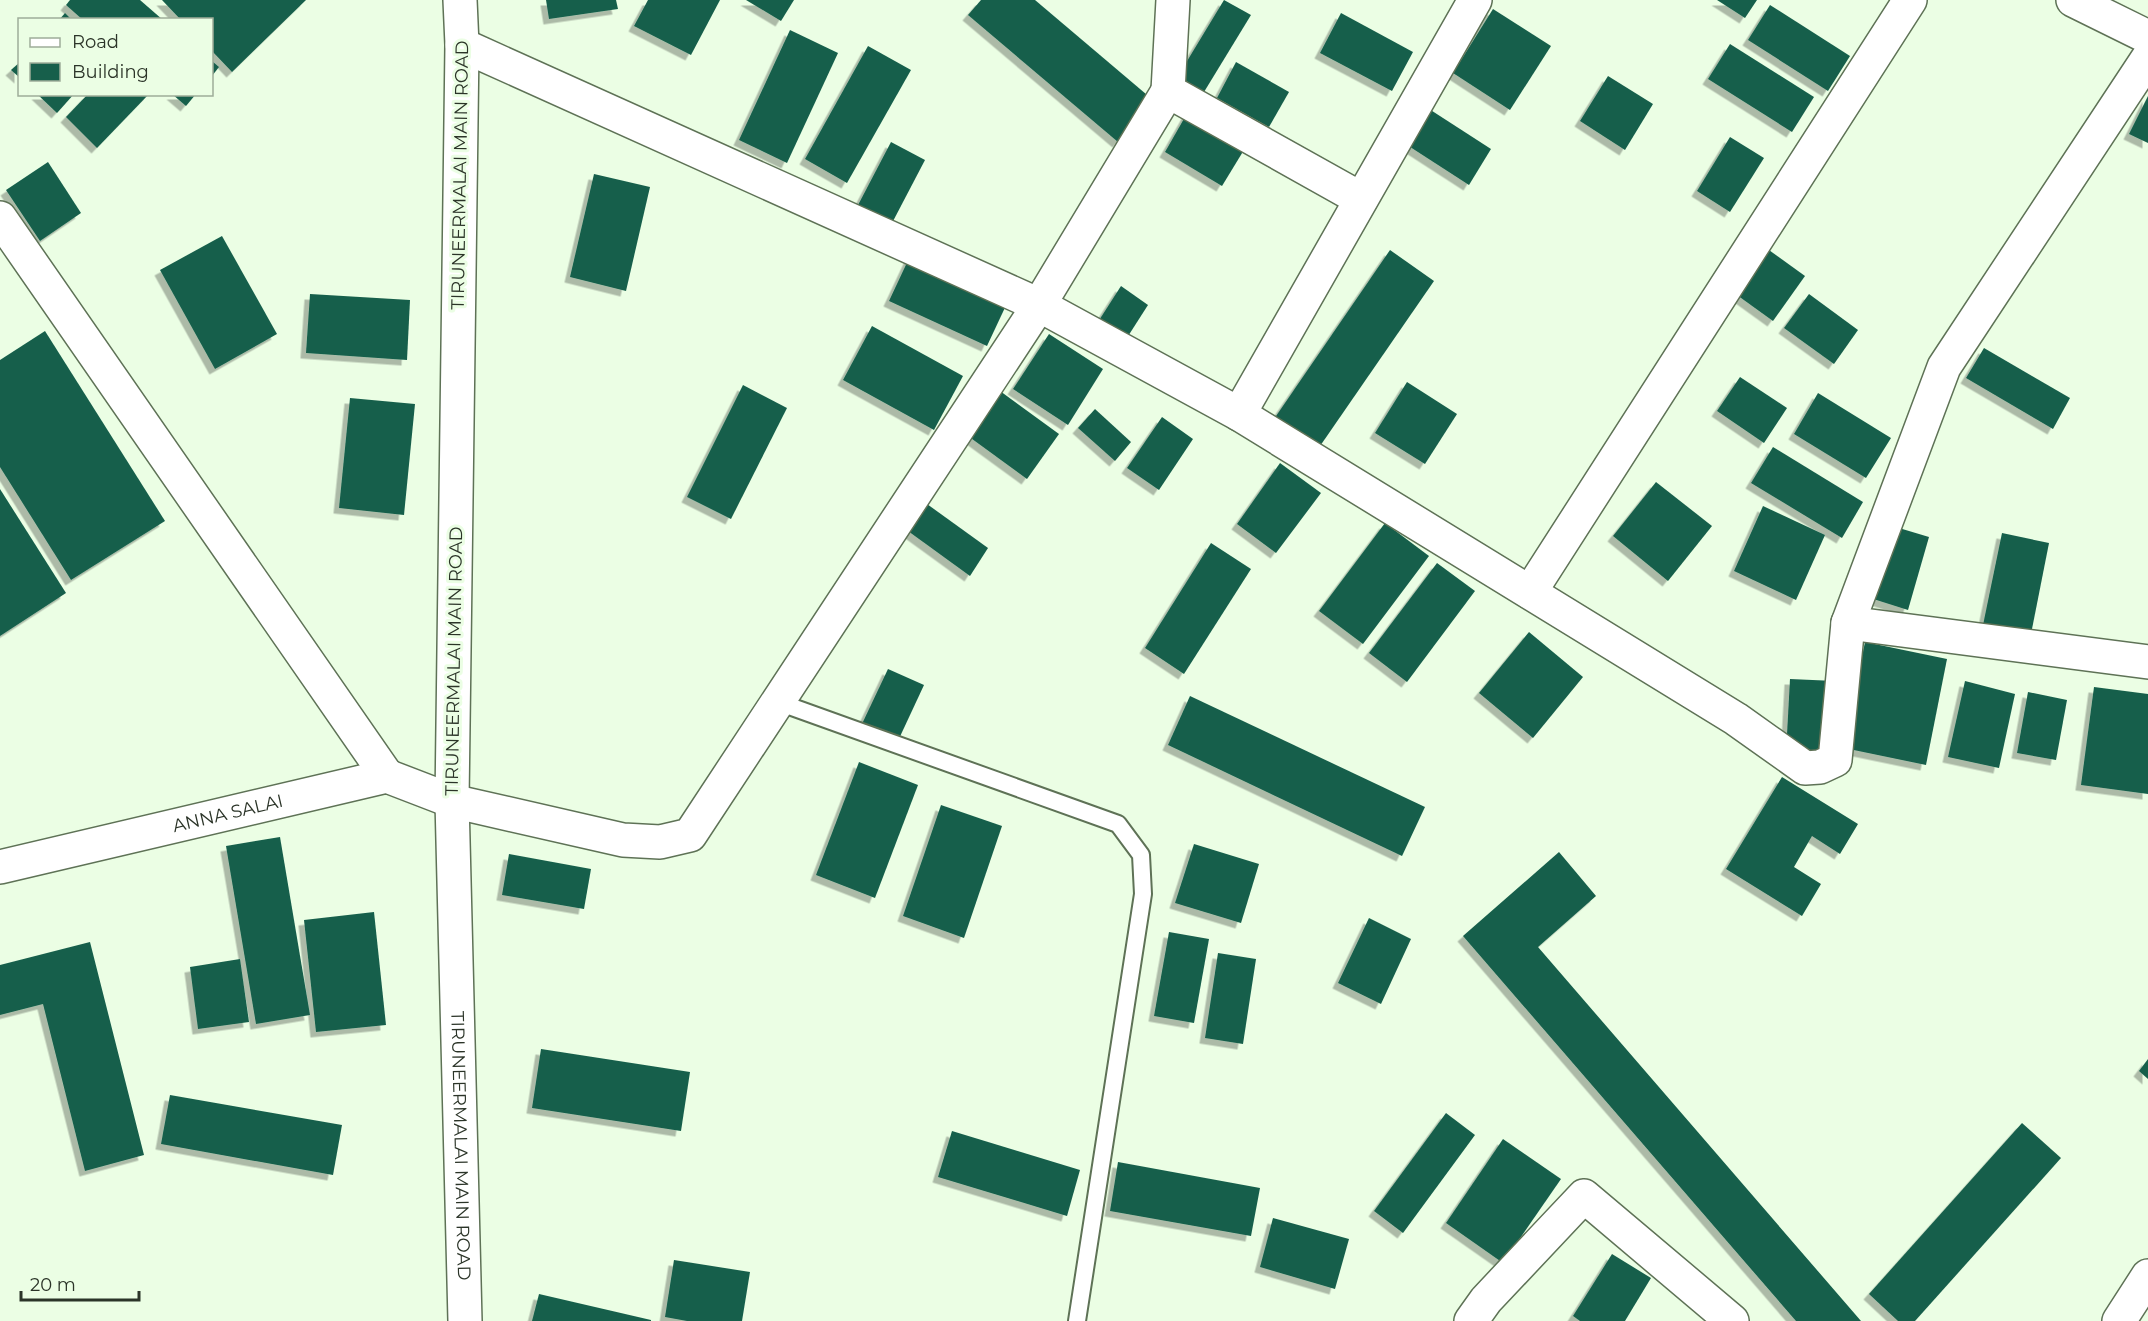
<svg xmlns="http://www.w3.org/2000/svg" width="2148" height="1321" font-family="Montserrat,sans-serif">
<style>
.building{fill:#175f4b;filter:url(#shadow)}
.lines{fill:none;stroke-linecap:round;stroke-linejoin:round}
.service-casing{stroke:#5e7256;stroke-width:20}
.minor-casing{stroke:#5e7256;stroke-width:36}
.tertiary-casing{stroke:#5e7256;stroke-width:36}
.secondary-casing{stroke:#5e7256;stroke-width:36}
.service{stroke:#fff;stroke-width:16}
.minor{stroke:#fff;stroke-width:33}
.tertiary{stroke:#fff;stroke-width:33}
.secondary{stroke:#fff;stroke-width:33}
.labels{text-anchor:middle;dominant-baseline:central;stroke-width:6;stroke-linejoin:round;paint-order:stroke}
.street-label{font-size:18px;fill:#2b3428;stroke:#ebfee4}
</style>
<defs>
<filter id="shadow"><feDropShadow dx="-5.5" dy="5.5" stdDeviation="0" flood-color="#0004"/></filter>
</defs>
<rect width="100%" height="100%" fill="#ebfee4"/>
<!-- building -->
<g class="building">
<polygon points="70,0 140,0 163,20 83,20 66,5"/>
<polygon points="162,0 306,0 232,72 212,51 212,20 181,20"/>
<polygon points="546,0 616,0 618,9 549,19"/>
<polygon points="648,0 720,0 691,55 634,26"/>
<polygon points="746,0 794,0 781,21"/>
<polygon points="981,0 1035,0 1153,100 1118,142 968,15"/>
<polygon points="1224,0 1251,15 1204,92 1178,76"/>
<polygon points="1717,0 1757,0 1745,18"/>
<polygon points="1770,5 1850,56 1828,91 1748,40"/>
<polygon points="1493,9 1551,46 1510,110 1453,73"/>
<polygon points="65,13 72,20 59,20"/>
<polygon points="1341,13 1413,52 1392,91 1320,53"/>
<polygon points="790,30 838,53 787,163 739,140"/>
<polygon points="1730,44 1814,97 1792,132 1708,79"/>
<polygon points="868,46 911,70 847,183 805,159"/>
<polygon points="212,61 219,67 212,76"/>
<polygon points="20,62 20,78 11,70"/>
<polygon points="1236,62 1289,92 1269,127 1217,98"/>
<polygon points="1608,76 1653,104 1625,150 1580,121"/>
<polygon points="37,94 74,94 57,113"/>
<polygon points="88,94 149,94 97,148 66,117"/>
<polygon points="172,94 196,94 186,106"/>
<polygon points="2148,96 2148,143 2129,134"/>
<polygon points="1426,107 1491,149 1469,185 1404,143"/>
<polygon points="1189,110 1247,145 1222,186 1165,152"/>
<polygon points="1730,137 1764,158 1730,212 1697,191"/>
<polygon points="891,142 925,160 891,225 857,207"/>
<polygon points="48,162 81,213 40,241 6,190"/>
<polygon points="594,174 650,187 626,291 570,277"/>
<polygon points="222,236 277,334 215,369 160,270"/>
<polygon points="1762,245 1805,276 1773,321 1730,290"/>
<polygon points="1390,250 1434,281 1318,449 1274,419"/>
<polygon points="911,254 1009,299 987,346 889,301"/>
<polygon points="1121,286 1148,305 1123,344 1096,325"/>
<polygon points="310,294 410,300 407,360 306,353"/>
<polygon points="1809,294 1858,330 1834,364 1784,328"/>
<polygon points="872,326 963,376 934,430 843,380"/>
<polygon points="45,331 165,521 71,580 0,467 0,360"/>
<polygon points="1049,334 1103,369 1068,425 1013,389"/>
<polygon points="1984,348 2070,398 2053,429 1966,378"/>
<polygon points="1740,377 1787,408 1764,443 1717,411"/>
<polygon points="1407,382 1457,414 1425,464 1375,433"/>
<polygon points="743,385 787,408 731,519 687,497"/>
<polygon points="1000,391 1059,434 1027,479 968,436"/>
<polygon points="1818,393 1891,438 1866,478 1794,434"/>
<polygon points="350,398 415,404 404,515 339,508"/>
<polygon points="1095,409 1131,442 1115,461 1078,428"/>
<polygon points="1162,417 1193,439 1159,490 1127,468"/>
<polygon points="1773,447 1863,502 1842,538 1751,483"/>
<polygon points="1280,463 1321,493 1276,553 1237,524"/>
<polygon points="1656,482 1712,526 1668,581 1613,536"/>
<polygon points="0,489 66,593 0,636"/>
<polygon points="927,504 988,548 970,576 908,531"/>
<polygon points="1763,506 1825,535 1796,600 1734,571"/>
<polygon points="1385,523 1429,556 1363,644 1319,611"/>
<polygon points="1889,525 1929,537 1908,610 1867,597"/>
<polygon points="2002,533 2049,543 2031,634 1983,625"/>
<polygon points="1211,543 1251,569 1184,674 1145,648"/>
<polygon points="1437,563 1475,591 1407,682 1369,653"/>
<polygon points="1529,632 1583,677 1533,738 1479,693"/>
<polygon points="1865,642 1947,659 1926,765 1844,748"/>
<polygon points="888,669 924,685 897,743 861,726"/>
<polygon points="1790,679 1835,681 1831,755 1786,753"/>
<polygon points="1965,681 2015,694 1999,768 1948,757"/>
<polygon points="2094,687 2148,694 2148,794 2081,785"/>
<polygon points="2028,692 2067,700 2056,760 2017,753"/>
<polygon points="1190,696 1425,807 1402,856 1168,745"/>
<polygon points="859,762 918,785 875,898 816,875"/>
<polygon points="1782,777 1858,824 1840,854 1812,836 1794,867 1821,884 1802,916 1726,869"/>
<polygon points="941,805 1002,826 964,938 903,916"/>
<polygon points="280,837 310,1015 256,1024 226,846"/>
<polygon points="1194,844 1259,864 1241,923 1175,903"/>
<polygon points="1559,852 1596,896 1538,947 1861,1321 1796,1321 1463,936"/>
<polygon points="509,854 591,869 584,909 502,895"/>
<polygon points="374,912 386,1025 316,1032 304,920"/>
<polygon points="1369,918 1411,939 1381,1004 1338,983"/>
<polygon points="1169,932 1209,939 1194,1023 1154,1016"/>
<polygon points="90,942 144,1155 85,1171 43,1004 0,1015 0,965"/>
<polygon points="1218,953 1256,959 1243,1044 1205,1038"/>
<polygon points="240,959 249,1022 198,1029 190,967"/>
<polygon points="541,1049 690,1072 681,1131 532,1108"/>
<polygon points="2148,1059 2148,1079 2139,1071"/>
<polygon points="170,1095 342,1125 333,1175 161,1144"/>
<polygon points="1446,1113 1475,1135 1403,1233 1374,1211"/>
<polygon points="2022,1123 2061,1158 1915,1321 1898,1321 1869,1294"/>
<polygon points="952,1131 1080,1170 1067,1216 938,1177"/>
<polygon points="1503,1139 1561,1179 1503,1263 1446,1223"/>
<polygon points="1118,1162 1260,1188 1251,1236 1110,1211"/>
<polygon points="1273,1218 1349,1239 1335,1289 1260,1267"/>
<polygon points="1612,1254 1651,1278 1625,1321 1580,1321 1573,1316"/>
<polygon points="674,1260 750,1272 742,1321 687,1321 665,1317"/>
<polygon points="539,1294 651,1320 651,1321 532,1321"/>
</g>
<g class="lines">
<!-- service casing -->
<g class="service-casing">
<polyline id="service" points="778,702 1118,824 1141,855 1143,894 1077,1321"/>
</g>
<!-- minor casing -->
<g class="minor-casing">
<g id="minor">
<polyline points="1173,0 1168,91 1361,199"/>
<polyline points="2073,0 2148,37"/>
<polyline points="462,45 1039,305 1239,414 1736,719 1805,768 1820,767 1835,760 1848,623"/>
<polyline points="2148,58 1944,367 1848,623 2148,662"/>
<polyline points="1239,414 1475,0"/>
<polyline points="1530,592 1910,0"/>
<polyline points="452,801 623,840 660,842 690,835 1039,305 1168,91"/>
<polyline points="1471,1321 1486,1300 1584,1196 1732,1321"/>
<polyline points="2119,1321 2148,1276"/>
</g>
</g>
<!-- tertiary casing -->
<g class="tertiary-casing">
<g id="tertiary">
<polyline points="0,218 387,776"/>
<path id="s1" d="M0,867L387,776L452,801"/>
</g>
</g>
<!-- secondary casing -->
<g class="secondary-casing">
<g id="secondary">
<path id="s2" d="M460,0L462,45L452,801L465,1321"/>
</g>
</g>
<!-- service -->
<use href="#service" class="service"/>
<!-- minor -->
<use href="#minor" class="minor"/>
<!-- tertiary -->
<use href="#tertiary" class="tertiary"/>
<!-- secondary -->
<use href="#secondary" class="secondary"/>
</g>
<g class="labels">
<!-- street labels -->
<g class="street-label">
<text transform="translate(460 175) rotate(-89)">TIRUNEERMALAI MAIN ROAD</text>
<text transform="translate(454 661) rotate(-89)">TIRUNEERMALAI MAIN ROAD</text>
<text stroke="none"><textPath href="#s1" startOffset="234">ANNA SALAI</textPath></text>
<text stroke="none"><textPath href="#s2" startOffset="1146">TIRUNEERMALAI MAIN ROAD</textPath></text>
</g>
</g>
<!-- legend -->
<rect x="18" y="18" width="195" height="78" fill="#ebfee4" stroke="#9ead99" stroke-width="1.5"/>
<rect x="30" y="38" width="30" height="9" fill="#ffffff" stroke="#9ead99" stroke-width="1.5"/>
<text x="72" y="48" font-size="18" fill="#2b3428">Road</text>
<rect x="30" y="63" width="30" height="18" fill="#175f4b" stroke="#9ead99" stroke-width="1.5"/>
<text x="72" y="78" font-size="18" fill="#2b3428">Building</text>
<!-- scale -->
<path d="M21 1291v9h118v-9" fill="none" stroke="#2b3428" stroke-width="3"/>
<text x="30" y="1291" font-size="18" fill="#2b3428" stroke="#ebfee4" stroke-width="4.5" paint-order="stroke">20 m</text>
</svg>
